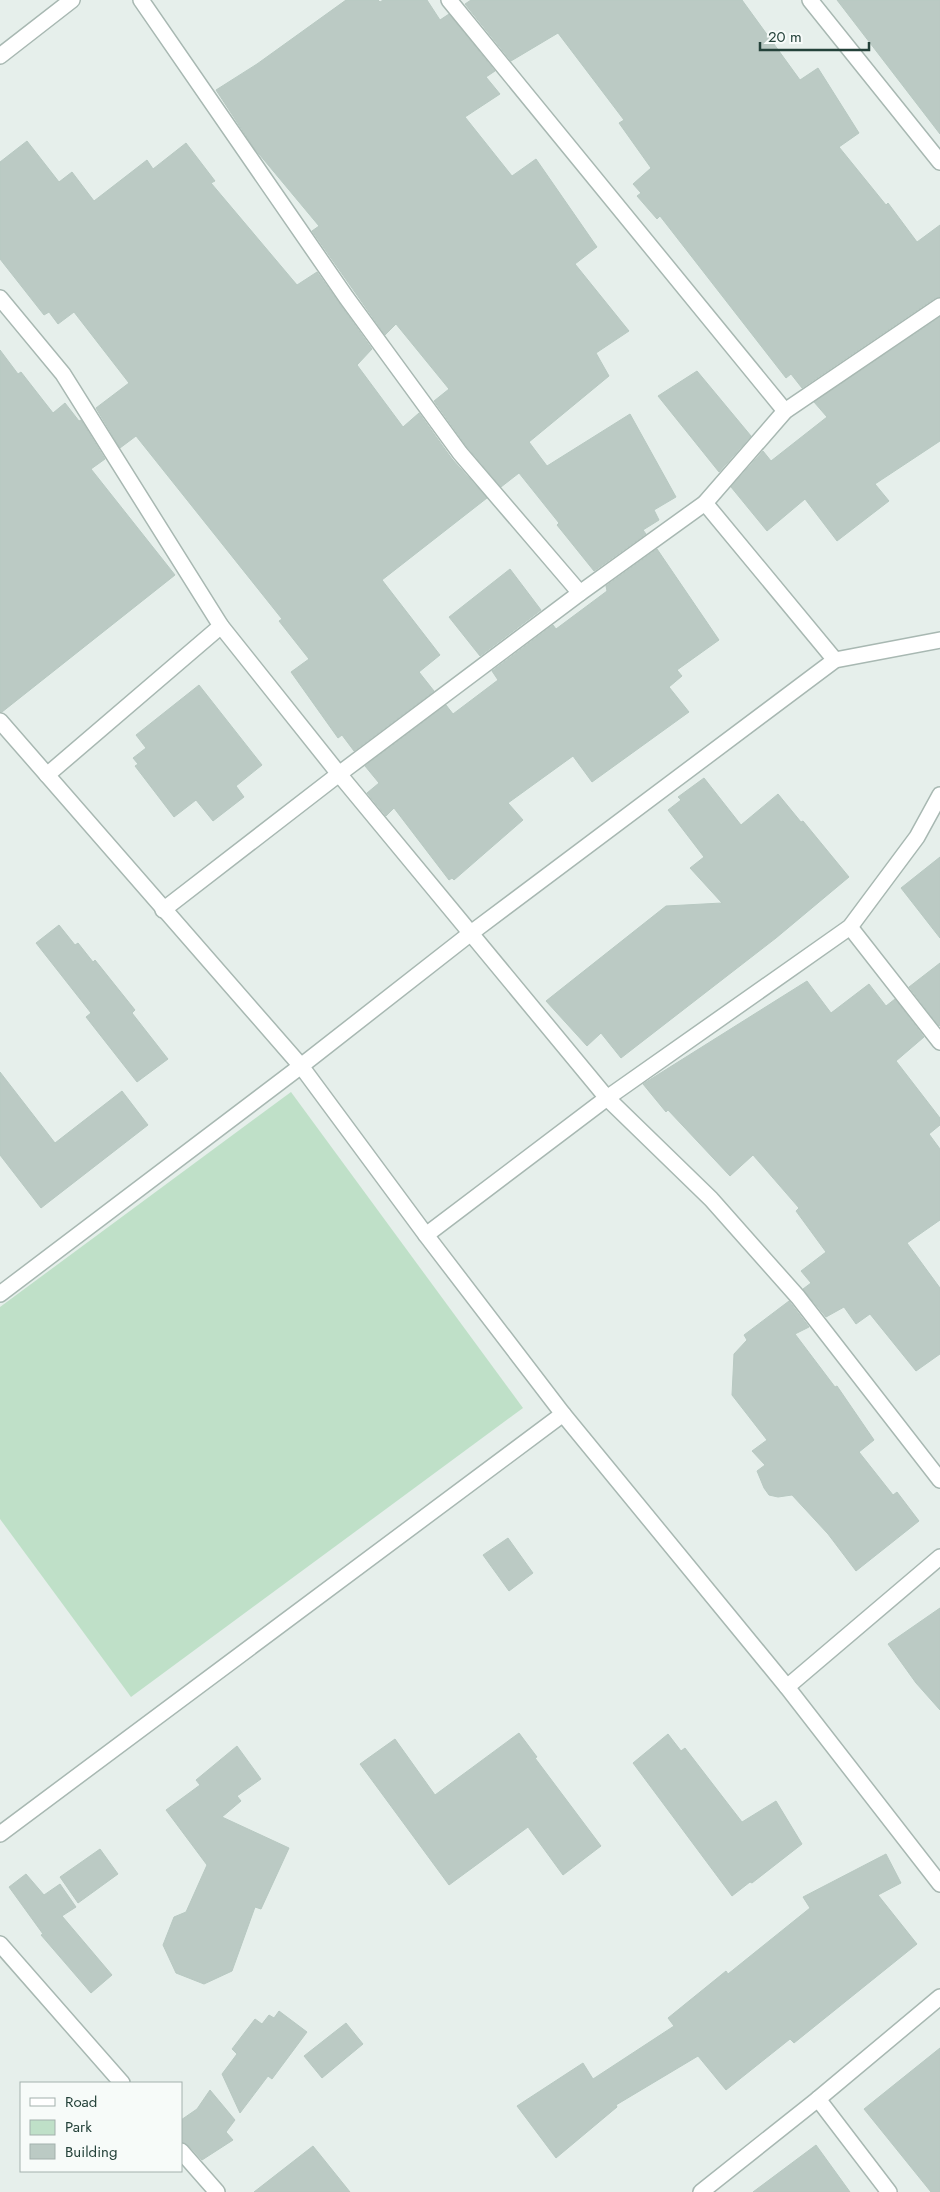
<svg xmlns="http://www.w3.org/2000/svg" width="940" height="2192" font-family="Jost,sans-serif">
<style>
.green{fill:#bfe0c8}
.building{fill:#bbcac4;stroke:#b8c9c2}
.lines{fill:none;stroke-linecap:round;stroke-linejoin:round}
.minor-casing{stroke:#a8b8b2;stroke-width:18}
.tertiary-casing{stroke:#a8b8b2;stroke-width:18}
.minor{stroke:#fff;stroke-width:15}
.tertiary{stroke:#fff;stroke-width:15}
</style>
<rect width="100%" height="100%" fill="#e6efeb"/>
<!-- green -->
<polygon class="green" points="291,1092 523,1408 131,1697 0,1519 0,1307"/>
<!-- building -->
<g class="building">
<polygon points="346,0 378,0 380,2 383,0 427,0 440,20 449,14 495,71 486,77 500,94 465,117 512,176 536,159 597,247 575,264 629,331 596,353 609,376 529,442 547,466 630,414 676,497 654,510 659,520 643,530 646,534 594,571 557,525 559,523 519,473 501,487 467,447 434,401 449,389 396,324 385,335 312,231 319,226 254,148 216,90 257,64"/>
<polygon points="471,0 742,0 800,80 818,68 859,133 839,147 886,205 888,203 917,242 940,225 940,297 935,298 802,388 791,374 786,378 660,216 657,219 637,196 641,193 633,184 651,168 619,123 624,120 558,33 511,61 465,4"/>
<polygon points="837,0 940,0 940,134"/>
<polygon points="27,141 59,182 72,172 94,201 147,160 153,169 186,143 215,181 211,183 297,285 317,272 372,349 357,365 403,427 419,413 452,459 487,498 382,580 440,655 419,672 434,691 354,751 342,735 338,738 291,672 309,659 279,621 282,619 136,436 120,448 96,408 129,383 74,312 58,324 49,312 44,315 0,259 0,162"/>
<polygon points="940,317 940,441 875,484 889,501 837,541 805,499 767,531 731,487 763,451 771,461 827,417 814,402"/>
<polygon points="0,350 18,374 21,372 53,413 65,403 79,421 81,420 105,459 91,469 175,575 2,712 0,712"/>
<polygon points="697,371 751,436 719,472 658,396"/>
<polygon points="657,549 719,640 677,670 682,676 669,687 689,712 592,782 573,756 508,803 523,820 454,880 452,878 449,880 394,808 386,816 367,793 379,783 365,766 446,705 453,714 498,680 492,671 553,625 556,629 607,591 606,586"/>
<polygon points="510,569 541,610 480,656 449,617"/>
<polygon points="199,685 262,765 236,786 244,797 213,821 196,800 174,817 135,766 138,764 133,758 146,748 136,735"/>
<polygon points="704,778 741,825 778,794 801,822 803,821 849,877 776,938 621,1058 601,1033 587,1046 546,1001 666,906 722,903 690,868 704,857 668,810 681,800 678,797"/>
<polygon points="940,857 940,938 901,888"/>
<polygon points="59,925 75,945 78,943 93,962 95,960 135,1010 132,1013 168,1059 137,1082 86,1017 91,1013 36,943"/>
<polygon points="940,963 940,1025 939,1026 909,987"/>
<polygon points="807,981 831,1013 869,984 886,1006 895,999 924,1037 896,1061 940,1118 940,1125 929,1134 940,1149 940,1220 907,1243 940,1288 940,1354 916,1371 870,1314 856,1324 844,1307 826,1317 803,1289 811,1283 801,1271 826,1252 796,1211 799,1208 753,1155 730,1176 668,1110 666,1112 643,1084"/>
<polygon points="0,1072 55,1143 122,1091 148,1125 41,1208 0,1155"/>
<polygon points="789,1301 809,1327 795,1334 835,1387 837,1386 874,1440 859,1452 893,1495 897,1492 919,1521 856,1571 828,1534 792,1495 778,1497 769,1495 764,1488 757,1471 765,1465 752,1451 767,1440 732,1395 734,1354 747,1340 744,1335"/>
<polygon points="508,1538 533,1573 509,1591 483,1555"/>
<polygon points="940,1608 940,1710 916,1683 888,1644"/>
<polygon points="519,1733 537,1757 535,1758 601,1846 563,1875 528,1827 449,1885 360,1764 395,1739 435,1795"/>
<polygon points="668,1734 681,1751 685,1748 742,1822 776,1801 802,1844 752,1883 750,1882 732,1896 633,1763"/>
<polygon points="237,1746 261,1779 237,1796 241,1801 222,1817 289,1848 261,1909 255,1907 232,1971 204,1984 176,1973 163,1945 174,1917 186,1912 207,1865 166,1810 200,1785 196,1780"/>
<polygon points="100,1849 118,1874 78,1903 60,1877"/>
<polygon points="886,1854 901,1883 878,1895 917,1944 794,2043 790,2039 726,2090 698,2056 616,2105 617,2107 556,2158 517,2106 583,2063 593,2079 674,2026 668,2018 726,1971 728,1974 810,1908 803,1897"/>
<polygon points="26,1874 44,1895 60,1884 76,1907 62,1916 112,1975 91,1993 41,1935 43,1934 9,1887"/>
<polygon points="279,2011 307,2032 272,2079 268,2076 240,2113 222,2074 237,2054 232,2049 255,2019 262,2024 269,2015 274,2018"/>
<polygon points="346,2023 363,2044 322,2078 304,2056"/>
<polygon points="940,2048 940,2192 931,2192 864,2109"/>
<polygon points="210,2090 235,2120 226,2132 233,2140 202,2160 188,2145 181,2142 181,2120 197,2109"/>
<polygon points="816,2145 850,2192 753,2192"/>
<polygon points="313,2146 350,2192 254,2192"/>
</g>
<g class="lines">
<!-- minor casing -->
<g class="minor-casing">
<g id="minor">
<polyline points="141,0 346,297 460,453 580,593"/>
<polyline points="449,0 785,411"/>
<polyline points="810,0 940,162"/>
<polyline points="0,298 63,374 221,626 339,774 607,1098 711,1199 798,1297 940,1480"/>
<polyline points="705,503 835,660"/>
<polyline points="0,721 301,1066 426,1235 563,1414 787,1687 940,1884"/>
<polyline points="47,775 221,626"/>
<polyline points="163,910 339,774 580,593 705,503 785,411 940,306"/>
<polyline points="850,927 940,1042"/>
<polyline points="426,1235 607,1098 850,927 917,837 940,795"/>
<polyline points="0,1294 301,1066 471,933 835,660 940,640"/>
<polyline points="787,1687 940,1557"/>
<polyline points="0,1834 563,1414"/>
<polyline points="0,1944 122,2083"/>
<polyline points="818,2099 889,2192"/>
<polyline points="181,2151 217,2192"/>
</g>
</g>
<!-- tertiary casing -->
<g class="tertiary-casing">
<g id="tertiary">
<polyline points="0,56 72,0"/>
<polyline points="701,2192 818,2099 940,1997"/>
</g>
</g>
<!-- minor -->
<use href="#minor" class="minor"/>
<!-- tertiary -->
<use href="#tertiary" class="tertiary"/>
</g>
<!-- legend -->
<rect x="20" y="2082" width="162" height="90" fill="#f7fbf9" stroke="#a3b1ad"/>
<rect x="30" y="2098" width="25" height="8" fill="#ffffff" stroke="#a3b1ad"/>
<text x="65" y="2107" font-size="15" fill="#24423a">Road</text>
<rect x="30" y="2120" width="25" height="15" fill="#bfe0c8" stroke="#a3b1ad"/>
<text x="65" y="2132" font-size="15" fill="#24423a">Park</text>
<rect x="30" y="2144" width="25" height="15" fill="#bbcac4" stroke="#a3b1ad"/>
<text x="65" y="2157" font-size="15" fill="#24423a">Building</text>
<!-- scale -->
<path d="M760 42v8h109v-8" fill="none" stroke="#24423a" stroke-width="2.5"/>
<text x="768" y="42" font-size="15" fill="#24423a" stroke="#f7fbf9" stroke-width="4" paint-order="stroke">20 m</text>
</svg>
